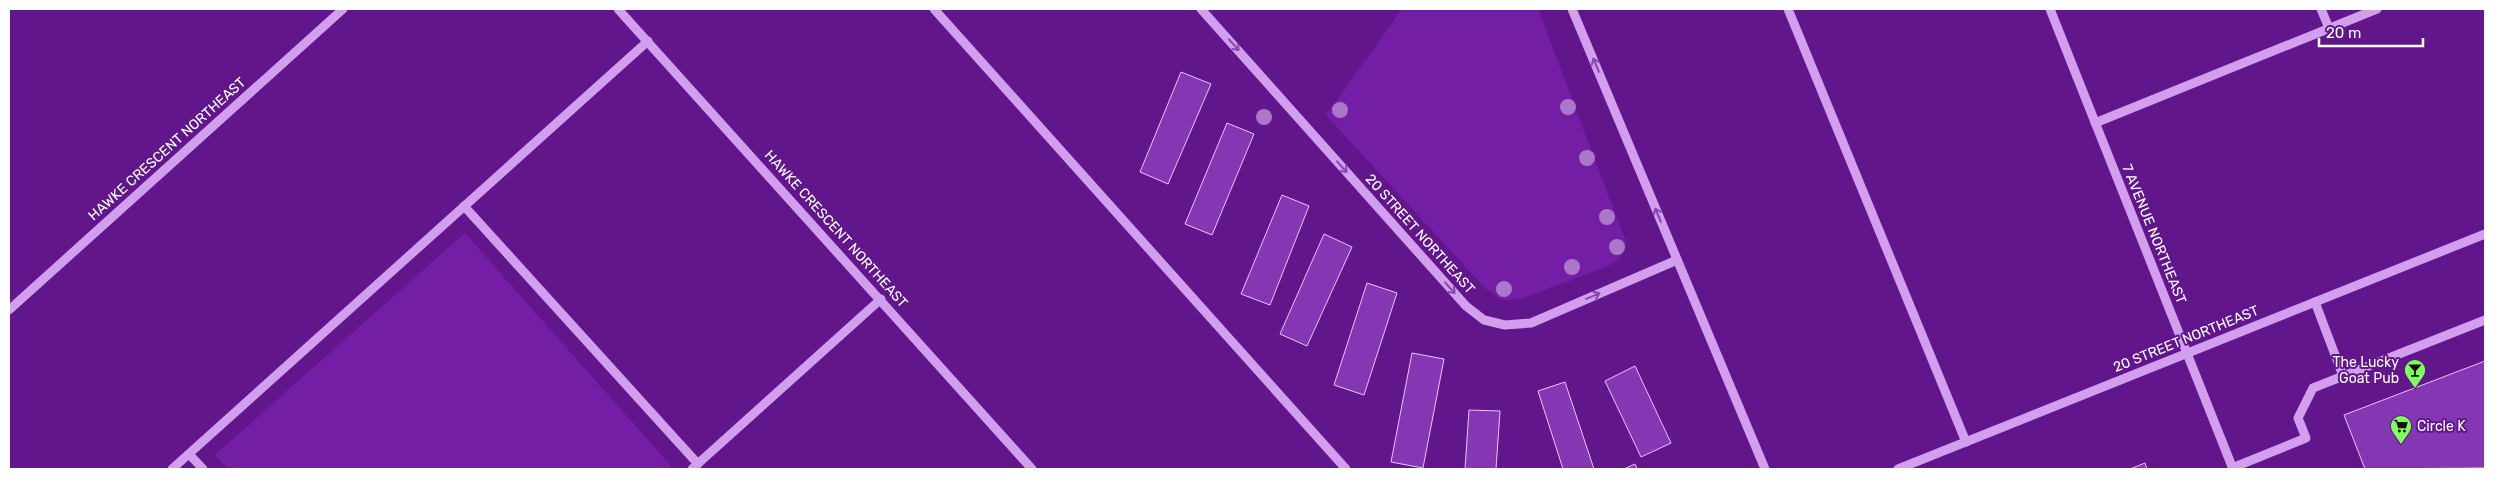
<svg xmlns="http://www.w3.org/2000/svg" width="2494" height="478" font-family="Rubik,sans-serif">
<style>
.green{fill:#741ea6}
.building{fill:#8536b2;stroke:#e7c6fb}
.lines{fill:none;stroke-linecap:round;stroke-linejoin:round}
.minor{stroke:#d29fef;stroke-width:9}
.tree{fill:#ab77c9}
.oneway{stroke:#8946af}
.labels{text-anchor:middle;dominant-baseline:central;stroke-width:4;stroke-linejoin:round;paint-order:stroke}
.street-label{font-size:14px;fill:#fff;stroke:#62168c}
.poi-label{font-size:14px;fill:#fff;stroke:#62168c;text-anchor:end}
</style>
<rect width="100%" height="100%" fill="#62168c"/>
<!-- green -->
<g class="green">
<path d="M1402,9H1538L1626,242C1625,255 1619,259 1608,266L1521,299L1501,300L1484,287L1326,115Z"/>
<polygon points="465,233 671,466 667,469 228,469 215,455"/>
</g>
<!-- building -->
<g class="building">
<polygon points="1181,72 1211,84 1168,184 1140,172"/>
<polygon points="1227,123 1254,134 1212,235 1185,224"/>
<polygon points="1282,195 1309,206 1270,305 1241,294"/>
<polygon points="1324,234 1352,247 1307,346 1280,334"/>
<polygon points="1367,283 1397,293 1364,395 1334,385"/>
<polygon points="1412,353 1444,359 1423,468 1391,462"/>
<polygon points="2485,361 2485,468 2365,469 2344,415"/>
<polygon points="1635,366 1671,443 1641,457 1605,381"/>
<polygon points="1565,382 1594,469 1563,469 1538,391"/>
<polygon points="1469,410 1500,411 1496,469 1465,469"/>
<polygon points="2145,463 2147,469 2130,469"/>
<polygon points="1635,464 1637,469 1624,469"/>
</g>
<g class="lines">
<!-- minor -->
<g class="minor">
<polyline points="618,9 1032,469"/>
<polyline points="934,9 1346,469"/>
<polyline points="1201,9 1466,306 1484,320 1505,325 1531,323 1677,260"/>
<polyline points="1572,9 1765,469"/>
<polyline points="1788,9 1966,442"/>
<polyline points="2050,9 2233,469"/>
<polyline points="2321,9 2329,28"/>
<polyline points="2095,123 2377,9"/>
<polyline points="464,206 698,464"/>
<polyline points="2315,302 2343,376"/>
<polyline points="9,310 343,9"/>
<polyline points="189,454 203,469"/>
<polyline points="2232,468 2306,438 2298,418 2313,388 2485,320"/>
<polyline points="172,469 648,41"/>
<polyline points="692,469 881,299"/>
<polyline points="1898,469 2485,234"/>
</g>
</g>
<!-- trees -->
<g class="tree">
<circle cx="1568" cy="107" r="8"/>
<circle cx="1340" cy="110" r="8"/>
<circle cx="1264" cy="117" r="8"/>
<circle cx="1587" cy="158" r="8"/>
<circle cx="1607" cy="217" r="8"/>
<circle cx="1617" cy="247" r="8"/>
<circle cx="1572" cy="267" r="8"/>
<circle cx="1504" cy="289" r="8"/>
</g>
<!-- one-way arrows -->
<defs><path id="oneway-shaft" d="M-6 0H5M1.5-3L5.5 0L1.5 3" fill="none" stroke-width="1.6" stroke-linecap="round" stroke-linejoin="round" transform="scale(1.25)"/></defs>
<g class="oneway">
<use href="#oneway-shaft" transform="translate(1234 45) rotate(48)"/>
<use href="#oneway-shaft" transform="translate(1596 65) rotate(-113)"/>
<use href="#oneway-shaft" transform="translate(1342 167) rotate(48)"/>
<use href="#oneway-shaft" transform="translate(1658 215) rotate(-113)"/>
<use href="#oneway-shaft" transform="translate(1450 288) rotate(48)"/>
<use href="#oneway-shaft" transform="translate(1593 296) rotate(-23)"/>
</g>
<!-- icons -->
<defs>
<g id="bar-pin" transform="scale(1.125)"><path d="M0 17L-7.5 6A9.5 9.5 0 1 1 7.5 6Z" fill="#7fff5e" stroke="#62168c"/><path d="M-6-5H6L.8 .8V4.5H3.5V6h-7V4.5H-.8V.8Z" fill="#111"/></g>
<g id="supermarket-pin" transform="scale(1.125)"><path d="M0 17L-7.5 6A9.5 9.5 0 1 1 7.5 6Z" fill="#7fff5e" stroke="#62168c"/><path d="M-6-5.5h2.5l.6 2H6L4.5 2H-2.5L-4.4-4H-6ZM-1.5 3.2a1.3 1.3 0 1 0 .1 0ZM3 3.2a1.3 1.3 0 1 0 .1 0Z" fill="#111"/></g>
</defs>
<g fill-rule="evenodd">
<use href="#bar-pin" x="2415" y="370"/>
<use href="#supermarket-pin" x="2401" y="426"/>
</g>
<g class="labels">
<!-- street labels -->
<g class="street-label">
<text transform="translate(167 149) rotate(-42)">HAWKE CRESCENT NORTHEAST</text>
<text transform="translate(836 229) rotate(48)">HAWKE CRESCENT NORTHEAST</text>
<text transform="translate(1420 234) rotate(48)">20 STREET NORTHEAST</text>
<text transform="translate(2154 234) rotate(68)">7 AVENUE NORTHEAST</text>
<text transform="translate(2186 339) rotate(-22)">20 STREET NORTHEAST</text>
</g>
<!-- poi labels -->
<g class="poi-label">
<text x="2399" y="362">The Lucky<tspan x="2399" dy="16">Goat Pub</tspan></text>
<text x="2417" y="426" text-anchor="start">Circle K</text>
</g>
</g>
<!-- border -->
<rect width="2494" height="478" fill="none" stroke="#ffffff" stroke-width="20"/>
<!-- scale -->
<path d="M2319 38v8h104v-8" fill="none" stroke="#ffffff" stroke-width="2.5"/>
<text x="2326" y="38" font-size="15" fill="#ffffff" stroke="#62168c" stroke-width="4" paint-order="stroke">20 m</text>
</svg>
